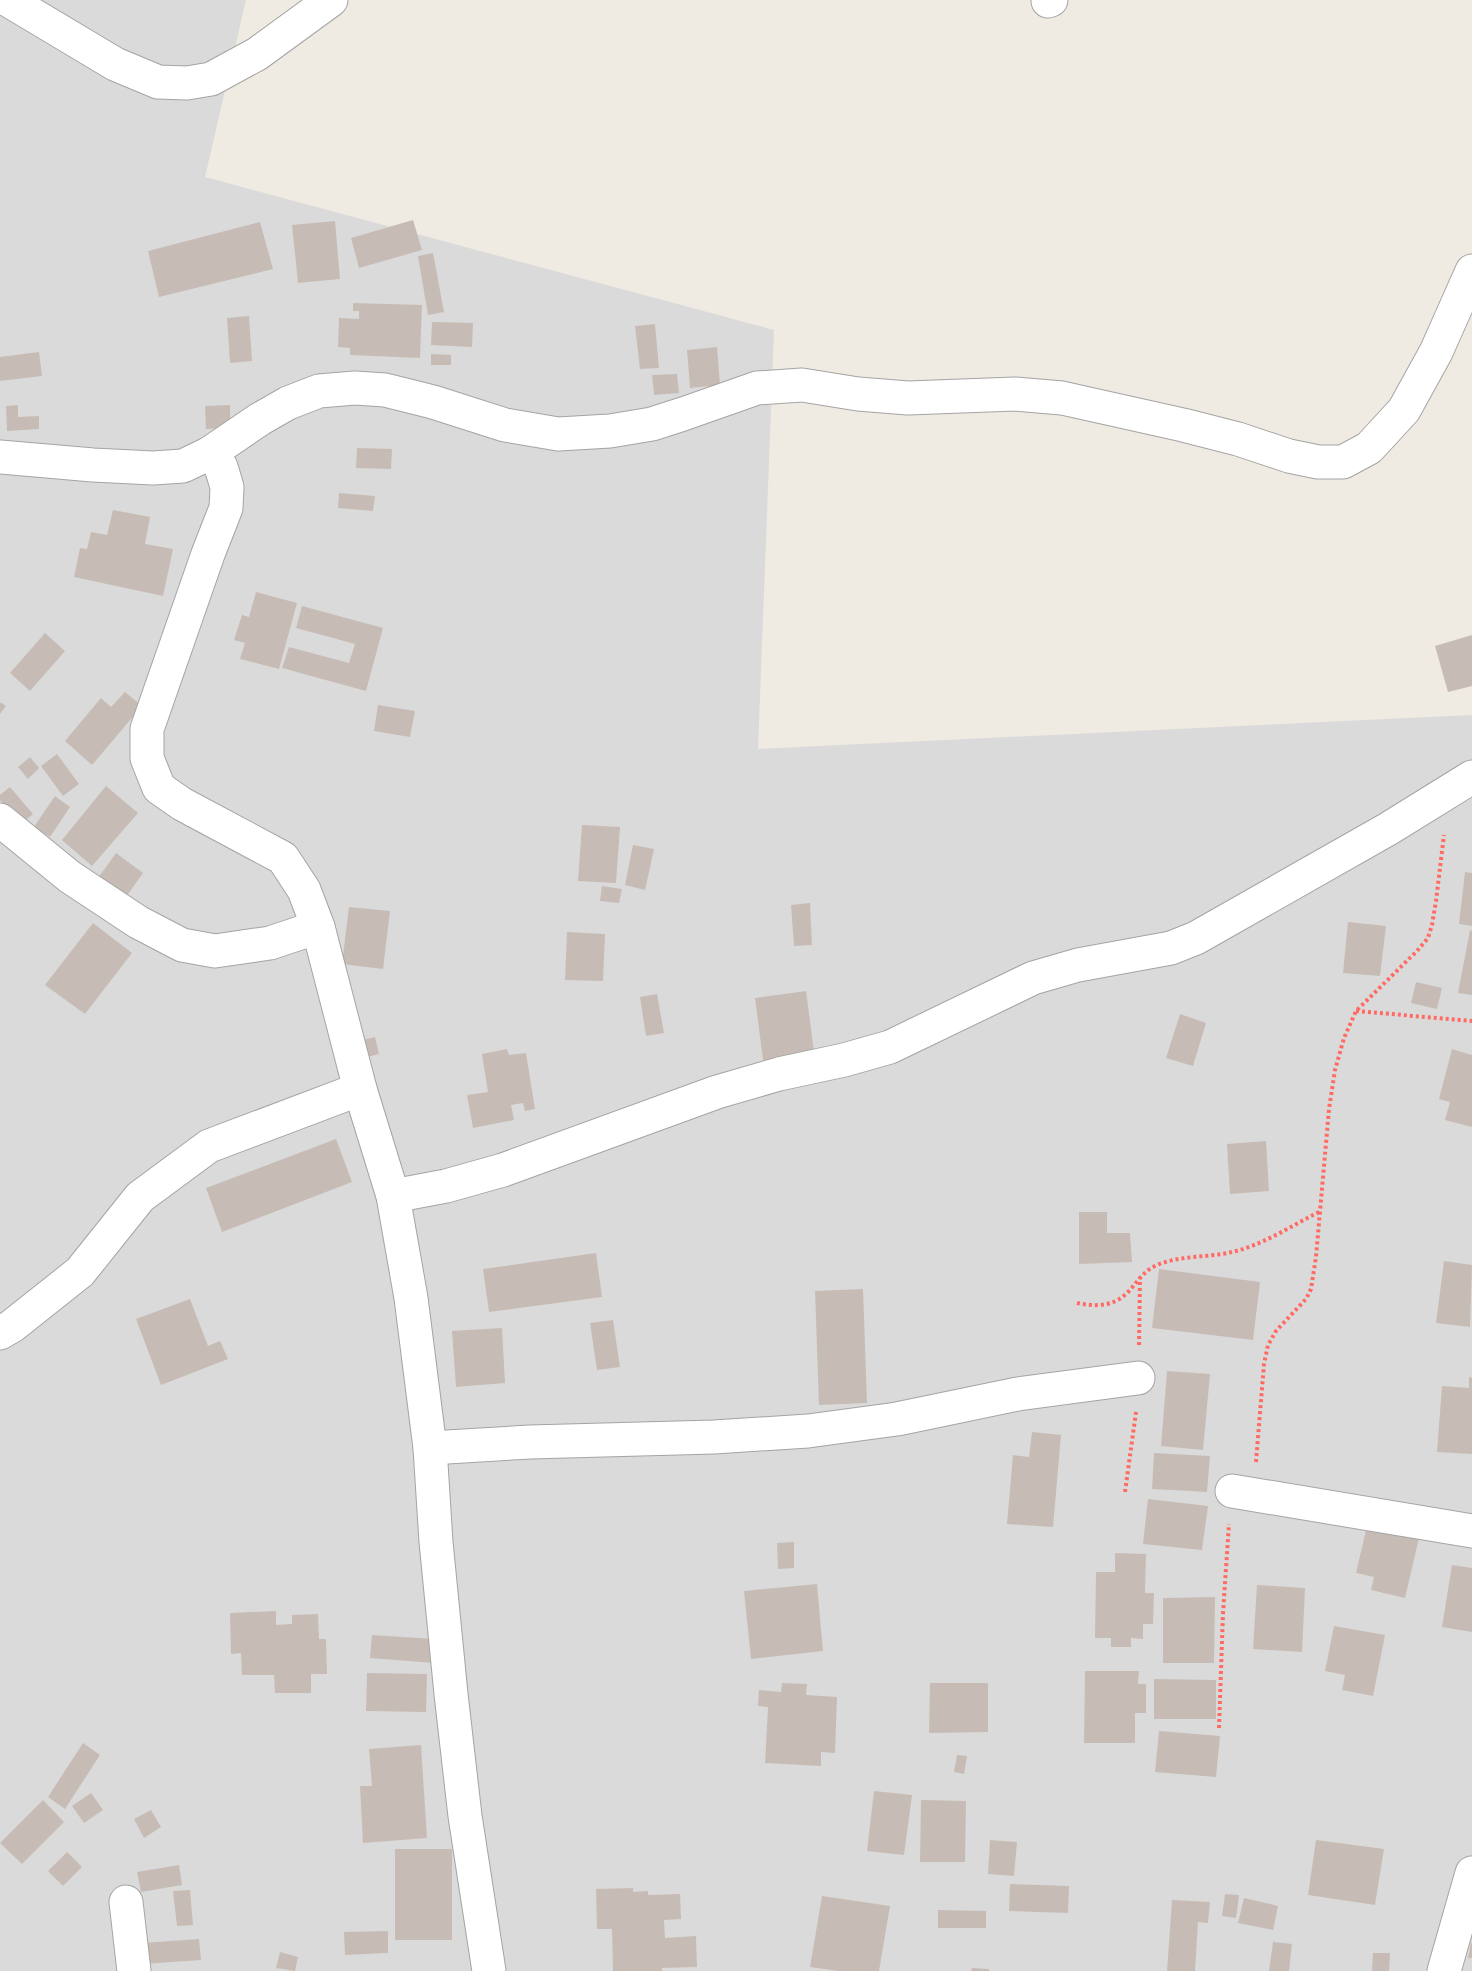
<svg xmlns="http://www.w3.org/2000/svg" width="1472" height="1971" font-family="Commissioner,sans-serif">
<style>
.residential{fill:#dbdada}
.building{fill:#c7bcb5}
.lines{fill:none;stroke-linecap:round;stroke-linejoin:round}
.minor-casing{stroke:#a4a4a4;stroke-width:35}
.path{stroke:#ff6b63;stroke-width:4;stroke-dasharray:3 3;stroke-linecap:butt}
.minor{stroke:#fff;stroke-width:33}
</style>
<rect width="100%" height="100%" fill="#efeae2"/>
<!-- residential -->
<polygon class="residential" points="0,0 246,0 205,177 774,330 758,749 1472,715 1472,1971 0,1971"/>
<!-- building -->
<g class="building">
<polygon points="413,220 422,250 359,268 351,238"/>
<polygon points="335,221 340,279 298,283 292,225"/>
<polygon points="260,222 273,269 159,297 148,251"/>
<polygon points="433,253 444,312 428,315 418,256"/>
<polygon points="353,303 422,305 420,358 350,355 350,348 338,347 339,318 359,319 359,311 353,311"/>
<polygon points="249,316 252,361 230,363 227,318"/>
<polygon points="432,322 473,323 472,347 431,345"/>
<polygon points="655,324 659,368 640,369 635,326"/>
<polygon points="717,347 720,385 690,388 687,350"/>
<polygon points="39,352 42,376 0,381 0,357"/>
<polygon points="431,354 451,355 451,365 431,365"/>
<polygon points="677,374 679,393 654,395 652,375"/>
<polygon points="18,405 18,417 39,416 39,429 7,431 6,406"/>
<polygon points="230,405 230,428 206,429 205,406"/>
<polygon points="357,448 392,449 391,469 356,468"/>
<polygon points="339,493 375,496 373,511 338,508"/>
<polygon points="113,510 150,517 145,544 173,549 163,596 74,577 80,548 87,549 91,532 107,535"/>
<polygon points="256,592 297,603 279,669 240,659 245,643 234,640 242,615 249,617"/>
<polygon points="302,606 383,628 366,691 282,668 289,647 349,663 355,644 296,628"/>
<polygon points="45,633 65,651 30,691 10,673"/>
<polygon points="1472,635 1472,686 1448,692 1435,646"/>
<polygon points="125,692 142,706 92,765 65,741 101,698 111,707"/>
<polygon points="0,702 6,706 0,714"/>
<polygon points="378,705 415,711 410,737 374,731"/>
<polygon points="57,754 79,784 63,796 41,766"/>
<polygon points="30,757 39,768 28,779 18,767"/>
<polygon points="106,786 138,813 92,866 62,840"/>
<polygon points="10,787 33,814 20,825 0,800 0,795"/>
<polygon points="55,796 70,807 50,837 34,827"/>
<polygon points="582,825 620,827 616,883 578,881"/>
<polygon points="633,845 654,849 645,890 625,885"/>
<polygon points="116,853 143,873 126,897 98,878"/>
<polygon points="1465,872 1472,873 1472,926 1459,924"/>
<polygon points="602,886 622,889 619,903 600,901"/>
<polygon points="810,903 812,945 794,946 791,905"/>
<polygon points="349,907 390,911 383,969 342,964"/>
<polygon points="1348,922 1386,926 1380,976 1343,973"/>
<polygon points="93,923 132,953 85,1014 45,985"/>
<polygon points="1470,930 1472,931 1472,995 1458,993"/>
<polygon points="567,932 605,934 603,981 565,980"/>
<polygon points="1416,982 1442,988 1437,1009 1411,1003"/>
<polygon points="806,991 814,1052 763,1060 755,998"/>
<polygon points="657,994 664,1033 646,1036 640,997"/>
<polygon points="1180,1014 1206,1023 1193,1066 1166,1058"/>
<polygon points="375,1037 379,1054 363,1058 359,1041"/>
<polygon points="507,1049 509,1055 526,1053 535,1109 525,1111 523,1103 511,1105 514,1120 473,1128 467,1095 488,1092 482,1054"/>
<polygon points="1452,1049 1472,1055 1472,1127 1445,1120 1450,1102 1439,1099"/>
<polygon points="336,1139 352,1182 222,1232 206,1188"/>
<polygon points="1266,1141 1269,1191 1230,1194 1227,1144"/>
<polygon points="1079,1212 1107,1212 1107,1233 1130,1233 1132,1262 1079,1264"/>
<polygon points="596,1253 602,1297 489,1312 483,1269"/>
<polygon points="1444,1261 1472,1265 1470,1327 1436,1323"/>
<polygon points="1159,1269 1260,1282 1253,1340 1152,1328"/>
<polygon points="863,1289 867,1403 819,1405 815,1291"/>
<polygon points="190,1299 208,1346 220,1341 228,1359 161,1385 136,1319"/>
<polygon points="613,1320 620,1367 597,1370 590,1323"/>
<polygon points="502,1328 505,1383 456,1387 452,1331"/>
<polygon points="1167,1371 1210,1374 1203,1450 1161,1446"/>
<polygon points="1469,1377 1472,1378 1472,1454 1437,1452 1442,1386 1469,1388"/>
<polygon points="1032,1432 1061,1435 1053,1527 1007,1524 1013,1455 1029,1457"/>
<polygon points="1154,1453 1210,1456 1207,1492 1152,1489"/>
<polygon points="1148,1499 1208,1506 1202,1550 1143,1544"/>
<polygon points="1367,1526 1419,1538 1405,1598 1371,1590 1374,1577 1356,1573"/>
<polygon points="794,1542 794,1568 778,1569 777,1543"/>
<polygon points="1115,1553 1146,1554 1145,1593 1154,1593 1153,1624 1143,1624 1143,1639 1131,1638 1131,1647 1111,1647 1111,1638 1095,1638 1096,1572 1115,1572"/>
<polygon points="1452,1565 1472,1568 1472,1632 1442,1627"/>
<polygon points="817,1584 823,1651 751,1659 744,1591"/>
<polygon points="1257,1585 1305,1588 1302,1652 1253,1649"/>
<polygon points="1215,1597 1214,1663 1163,1663 1163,1598"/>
<polygon points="276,1611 276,1625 292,1624 292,1615 318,1614 319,1639 326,1639 327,1674 311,1674 311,1693 275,1693 274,1675 242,1675 241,1653 231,1654 230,1613"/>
<polygon points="1334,1626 1385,1635 1373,1696 1342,1690 1345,1675 1325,1671"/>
<polygon points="372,1635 435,1639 434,1663 370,1658"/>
<polygon points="1085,1671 1139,1671 1138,1684 1146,1684 1146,1713 1135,1713 1135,1743 1084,1743"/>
<polygon points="367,1673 427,1674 426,1712 366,1711"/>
<polygon points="1154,1679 1216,1680 1216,1719 1154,1719"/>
<polygon points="782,1683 807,1684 806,1695 837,1697 835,1753 821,1752 821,1766 765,1763 768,1707 758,1706 759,1690 781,1692"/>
<polygon points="930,1683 988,1683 988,1732 929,1733"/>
<polygon points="1159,1731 1220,1736 1216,1777 1155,1772"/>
<polygon points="83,1743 100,1755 65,1809 48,1797"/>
<polygon points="421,1745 427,1838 363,1843 360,1786 372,1786 369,1749"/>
<polygon points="957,1755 967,1756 964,1774 954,1772"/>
<polygon points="874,1791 912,1795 904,1855 867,1851"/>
<polygon points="91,1793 103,1810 84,1823 72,1806"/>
<polygon points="43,1800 64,1822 22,1864 0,1843"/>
<polygon points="921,1800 966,1801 965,1862 920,1862"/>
<polygon points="151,1810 161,1827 144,1838 134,1819"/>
<polygon points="990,1840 1017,1842 1014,1876 988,1874"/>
<polygon points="1316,1840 1384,1849 1375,1905 1308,1895"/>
<rect x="395" y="1849" width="57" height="91"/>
<polygon points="67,1852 82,1867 63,1886 48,1871"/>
<polygon points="179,1865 182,1885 141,1892 137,1872"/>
<polygon points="1010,1884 1069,1886 1068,1913 1009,1911"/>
<polygon points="633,1888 633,1892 648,1891 648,1895 680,1894 681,1919 664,1920 665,1938 696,1936 697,1967 662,1968 662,1971 613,1971 612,1929 597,1929 596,1889"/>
<polygon points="190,1890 193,1925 177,1926 173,1891"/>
<polygon points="1225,1894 1239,1895 1236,1918 1222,1916"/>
<polygon points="822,1896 890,1906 879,1971 838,1971 810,1967"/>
<polygon points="1244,1898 1278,1906 1273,1930 1238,1923"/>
<polygon points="1172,1900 1210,1902 1208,1923 1198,1922 1195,1971 1167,1971"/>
<polygon points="938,1910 986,1911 986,1928 938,1928"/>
<polygon points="388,1931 388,1953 345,1955 344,1932"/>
<polygon points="199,1939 201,1960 143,1964 143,1943"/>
<polygon points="1273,1942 1292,1944 1289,1971 1269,1971"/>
<polygon points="1471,1943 1472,1943 1472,1958 1468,1958"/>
<polygon points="280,1952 298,1957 295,1971 276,1968"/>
<polygon points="1373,1953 1390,1953 1389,1971 1372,1971"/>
<polygon points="972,1968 989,1969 989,1971 971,1971"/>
</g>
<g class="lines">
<!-- minor casing -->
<g class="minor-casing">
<g id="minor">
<polyline points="8,0 115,64 158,82 187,83 211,79 257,54 331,0"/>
<polyline points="1048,1 1051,0"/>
<polyline points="210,453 221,467 227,487 226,508 208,554 147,729 147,758 159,788 182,804 283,858 304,890 318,927 360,1089 393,1196 411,1298 430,1448 436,1542 451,1694 465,1816 489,1971"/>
<polyline points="0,457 93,465 153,468 183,466 210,453 260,419 288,403 319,391 355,388 385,390 433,402 505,425 558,434 610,431 652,424 683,414 757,388 802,385 858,394 908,398 1015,394 1062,398 1183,425 1238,439 1289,456 1318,462 1343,462 1369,448 1404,410 1436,352 1472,271"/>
<polyline points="0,820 70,877 138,922 182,945 215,951 270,943 318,927"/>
<polyline points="393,1196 446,1186 503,1170 717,1092 779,1074 844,1060 890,1047 1033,978 1078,965 1171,948 1196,938 1388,829 1472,777"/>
<polyline points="0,1333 12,1326 80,1272 140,1197 209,1146 360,1089"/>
<polyline points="430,1448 530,1442 714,1437 808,1431 897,1419 1018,1394 1138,1378"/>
<polyline points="1232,1491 1472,1531"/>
<polyline points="126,1902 134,1971"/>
<polyline points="1444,1971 1472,1873"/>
</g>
</g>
<!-- path -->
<g class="path">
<polyline points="1356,1011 1472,1021"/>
<path d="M1077,1303C1091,1306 1108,1307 1121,1298C1134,1289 1140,1273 1155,1266C1178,1255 1207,1258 1232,1252C1263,1245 1291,1226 1319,1212"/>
<polyline points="1139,1345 1140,1277"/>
<polyline points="1256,1462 1264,1364 1268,1345 1276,1331 1306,1299 1311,1289 1316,1257 1329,1109 1335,1070 1344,1038 1356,1011 1417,951 1428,938 1432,925 1436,901 1444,835"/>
<polyline points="1125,1492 1136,1412"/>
<polyline points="1219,1728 1223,1613 1229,1524"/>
</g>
<!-- minor -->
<use href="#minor" class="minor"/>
</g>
</svg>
